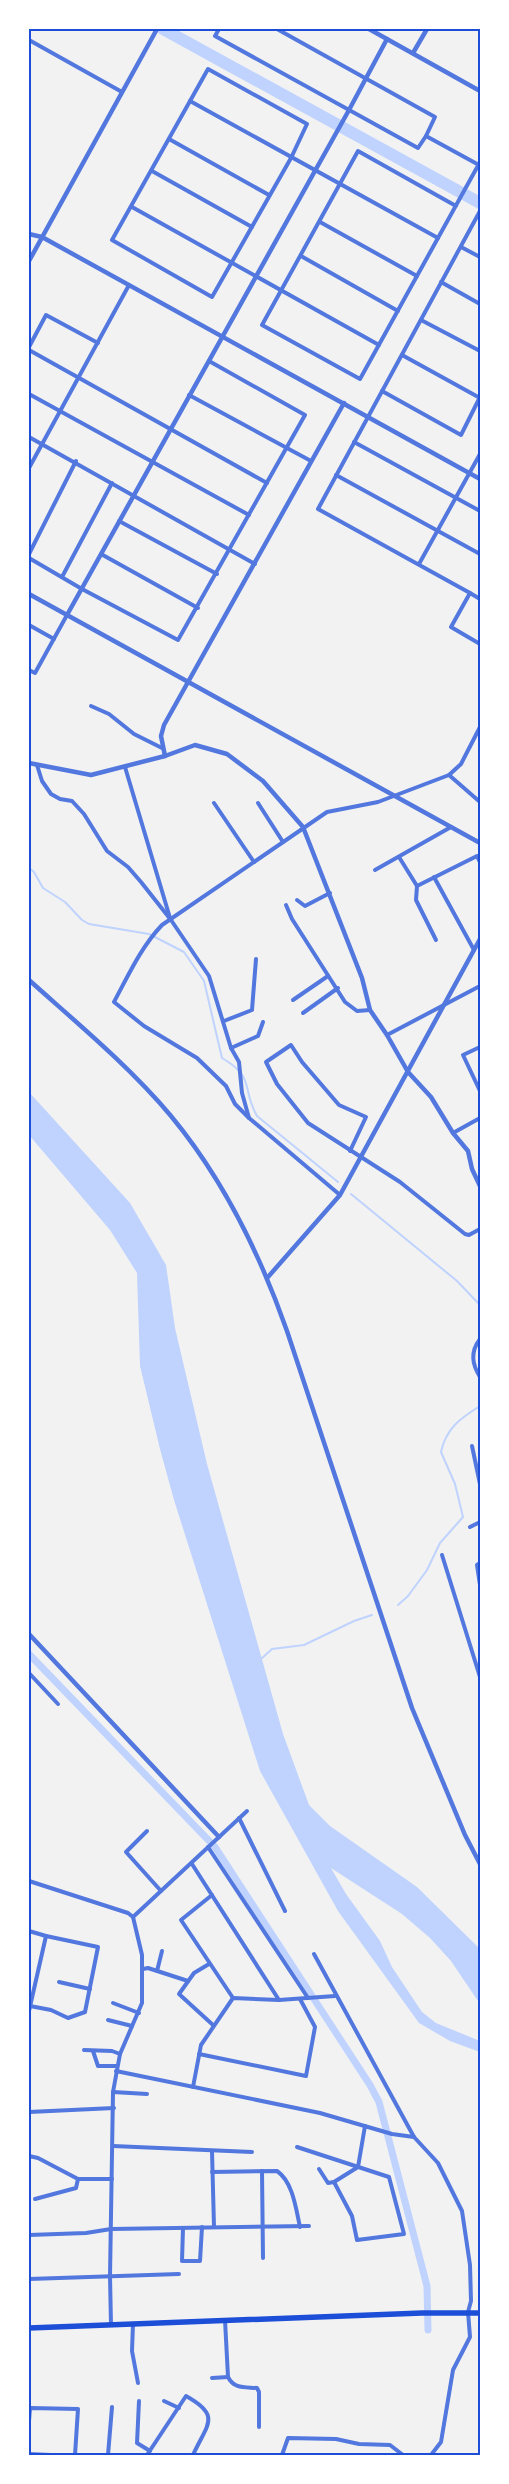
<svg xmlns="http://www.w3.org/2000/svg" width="509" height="2484" font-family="Rubik,sans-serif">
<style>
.water{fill:#bfd3fe}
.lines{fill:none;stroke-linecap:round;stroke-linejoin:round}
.stream{stroke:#bfd3fe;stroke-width:2}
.canal{stroke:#bfd3fe;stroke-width:7}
.river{stroke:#bfd3fe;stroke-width:12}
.minor{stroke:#5277de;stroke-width:4}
.tertiary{stroke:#5277de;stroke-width:4.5}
.primary{stroke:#1d4ed8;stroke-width:5.5}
.neatline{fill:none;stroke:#1d4ed8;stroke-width:2}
</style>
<rect width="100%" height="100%" fill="#f2f2f2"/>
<!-- water -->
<polygon class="water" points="29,1092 130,1203 166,1265 175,1328 207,1464 283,1734 309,1805 330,1826 417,1887 480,1949 480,2004 451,1961 430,1938 402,1914 331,1868 346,1894 380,1941 392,1967 422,2012 436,2023 480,2041 480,2052 450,2041 419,2023 338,1911 260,1771 174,1500 160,1449 140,1366 137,1273 110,1230 29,1135"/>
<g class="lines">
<!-- stream -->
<g class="stream">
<path d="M29,868L34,872L43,888L65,902L82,920L89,924L149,934L184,952L204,981L222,1058C256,1078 241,1088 257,1116L338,1182"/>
<polyline points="351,1194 457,1281 480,1305"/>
<path d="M398,1605L408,1596L427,1570L440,1543L463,1517L455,1484L441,1452C446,1428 461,1418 480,1406"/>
<polyline points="261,1659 272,1649 304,1645 354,1621 372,1615"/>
</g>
<!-- canal -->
<polyline class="canal" points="29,1654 215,1847 370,2085 379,2102 427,2286 428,2330"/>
<!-- river -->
<polyline class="river" points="163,29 480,203"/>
<!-- minor -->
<g class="minor">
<polyline points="219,29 215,36 418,148 426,136"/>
<polyline points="277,29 435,117 426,136 479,165"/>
<polyline points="29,40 122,92"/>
<polygon points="208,69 307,124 291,158 212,297 112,240"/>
<polyline points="190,101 438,238"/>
<polyline points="169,139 269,195"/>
<polyline points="152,171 252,227"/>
<polyline points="456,206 358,151 262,325 360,379 480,162"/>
<polyline points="132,207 379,345"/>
<polyline points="480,211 318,509 470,593 451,627 480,644"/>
<polyline points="320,222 417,276"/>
<polyline points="461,247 480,257"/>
<polyline points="301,256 398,311"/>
<polyline points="441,282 480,304"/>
<polyline points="421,320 480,351"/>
<polyline points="29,347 46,315 98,343"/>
<polyline points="29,350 267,483"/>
<polyline points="402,355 480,398"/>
<polyline points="382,391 461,435 480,397"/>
<polyline points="29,394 249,515"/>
<polyline points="189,395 311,461"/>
<polyline points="29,437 255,564"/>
<polyline points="354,442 480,511"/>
<polyline points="29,468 129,285"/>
<polyline points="336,475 480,554"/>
<polyline points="119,521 217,574"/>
<polyline points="29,554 76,461"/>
<polyline points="101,554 198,608"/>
<polyline points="29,558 82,589 178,640 305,415 209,361"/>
<polyline points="419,564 480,454"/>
<polyline points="62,577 112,483"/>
<polyline points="470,593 480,599"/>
<polyline points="29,625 54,639"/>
<polyline points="29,670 35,673 67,615"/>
<polyline points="91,706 109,714 134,734 162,748"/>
<polyline points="37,765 42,781 51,794 60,799 72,801 84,814 107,851 128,867 141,882 171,920 209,976 231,1048 239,1062 242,1093 249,1118 340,1195"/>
<polyline points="125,767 170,918"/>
<polyline points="449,775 480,802"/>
<polyline points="214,803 254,862"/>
<polyline points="258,803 283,842"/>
<polyline points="399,857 417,886"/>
<polyline points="375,870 451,827"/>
<polyline points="434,877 474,950"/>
<polyline points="297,900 305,906 330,893"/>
<polyline points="286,905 292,919 345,1002 357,1011 370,1010"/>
<polyline points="436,940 416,900 417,886 477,856 480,862"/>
<polyline points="293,1000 328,976"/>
<polyline points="303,1013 338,988"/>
<polyline points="224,1021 252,1010 256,959"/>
<polyline points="387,1035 480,986"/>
<polyline points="480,1047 463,1055 480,1091"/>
<polyline points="231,1048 258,1036 263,1022"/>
<path d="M249,1118L235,1104L226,1086L197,1058L144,1026L114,1002C128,976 141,947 162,925L327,812L378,802L449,775L461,764L480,727"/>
<polyline points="453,1133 480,1118"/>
<polyline points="350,1151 366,1117 339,1105 302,1062 291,1045 266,1062 277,1084 308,1123 400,1182 465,1234 469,1235 480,1229"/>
<path d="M480,1339C470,1352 472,1364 480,1377"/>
<polyline points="472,1446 480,1484"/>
<polyline points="470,1527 480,1522"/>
<polyline points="442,1555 480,1677"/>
<polyline points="480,1563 477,1565 480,1585"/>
<polyline points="29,1673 58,1704"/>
<polyline points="239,1818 285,1911"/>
<polyline points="147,1831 126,1852 161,1891"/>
<polyline points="208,1847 308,1998"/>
<polyline points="192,1864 279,2000"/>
<polyline points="29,1881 128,1913 133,1917 142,1955 142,2003 120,2054 113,2092 110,2276 111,2325"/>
<polyline points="212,1895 181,1920 233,1998"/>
<polyline points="133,1917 247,1811"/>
<polyline points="29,1931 46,1936 29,2011"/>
<polyline points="314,1954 414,2137 438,2163 462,2211 470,2265 471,2301 468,2312 470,2337 453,2370 441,2442 431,2455"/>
<polyline points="209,1964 194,1973 179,1994 213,2025"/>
<polyline points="143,1969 148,1968 188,1981"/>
<polyline points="157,1971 162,1951"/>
<polyline points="59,1982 90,1989"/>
<polyline points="113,2003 139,2013"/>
<polyline points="30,2006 51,2010 68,2018 85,2012 98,1947 46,1936"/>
<polyline points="108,2020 132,2026"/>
<polyline points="84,2050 112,2051 120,2054"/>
<polyline points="93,2051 98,2066 117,2066"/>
<polyline points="199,2054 306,2076 315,2027 300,1999"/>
<polyline points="116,2071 320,2113 392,2134 414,2137"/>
<polyline points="193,2087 201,2045 233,1998 279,2000 335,1996"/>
<polyline points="113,2092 147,2094"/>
<polyline points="29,2112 114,2108"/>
<polyline points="113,2146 252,2152"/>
<polyline points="297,2147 389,2177 404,2234 357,2240 352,2216 334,2182 358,2167 365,2126"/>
<polyline points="212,2151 214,2227"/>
<polyline points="29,2156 38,2158 78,2179 112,2179"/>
<polyline points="319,2169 328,2183 334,2182"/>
<polyline points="262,2171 263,2258"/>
<path d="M212,2172L277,2171C293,2182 296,2209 300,2227"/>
<polyline points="35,2199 76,2188 78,2179"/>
<polyline points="183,2228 182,2261 200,2261 202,2227"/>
<polyline points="29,2235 86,2233 111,2229 309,2226"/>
<polyline points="29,2279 179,2274"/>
<path d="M225,2320L228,2377C234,2389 244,2387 257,2388L259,2392V2427"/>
<polyline points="133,2324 132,2351 138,2383"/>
<polyline points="212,2378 228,2377"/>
<polyline points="139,2401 137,2443 150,2451"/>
<polyline points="164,2401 179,2408"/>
<polyline points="29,2421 30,2408 78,2409 75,2455"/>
<polyline points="29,2454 50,2455"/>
<polyline points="108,2455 112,2407"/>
<path d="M147,2455L186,2396C222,2416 207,2424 193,2455"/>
<polyline points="282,2455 288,2438 336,2439 359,2444 390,2445 403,2455"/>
</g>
<!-- tertiary -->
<g class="tertiary">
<polyline points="369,29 480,91"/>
<polyline points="413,53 427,29"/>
<polyline points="29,234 42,237 480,479"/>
<polyline points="29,261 157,29"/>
<polyline points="29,594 480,843"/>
<polyline points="67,615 349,110 387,39"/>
<polyline points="165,756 161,736 164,725 344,403"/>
<polyline points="29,763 91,775 165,756 195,745 227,754 263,781 303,827 362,978 370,1010 387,1035 408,1072 431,1097 453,1133 468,1151 472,1169 480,1186"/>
<path d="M29,980C77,1023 129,1066 171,1116C224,1180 260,1254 287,1331L412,1708L465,1835L480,1864"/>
<polyline points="268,1277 340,1195 480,939"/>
<polyline points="29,1634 219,1837"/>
</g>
<!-- primary -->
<polyline class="primary" points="29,2328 422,2313 480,2313"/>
</g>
<!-- border -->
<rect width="509" height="2484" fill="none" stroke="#ffffff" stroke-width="60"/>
<rect x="30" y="30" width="449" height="2424" class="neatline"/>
</svg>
